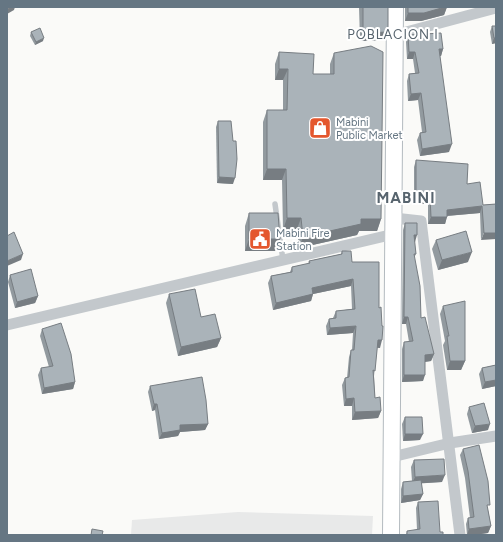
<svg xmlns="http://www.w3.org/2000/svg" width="503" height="542" font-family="Figtree,sans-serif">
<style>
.built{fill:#e8e9e9}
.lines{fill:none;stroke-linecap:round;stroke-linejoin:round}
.secondary-casing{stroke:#b3babf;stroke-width:18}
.lane{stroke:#c3c8cc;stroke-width:5.5}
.street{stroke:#c3c8cc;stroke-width:11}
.secondary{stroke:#fff;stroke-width:16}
.wall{fill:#929a9f}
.shaded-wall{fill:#777d82}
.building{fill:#aab3b9;stroke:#777d82}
.labels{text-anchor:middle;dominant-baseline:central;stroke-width:4;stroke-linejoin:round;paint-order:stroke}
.poi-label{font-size:11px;fill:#657683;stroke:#fff;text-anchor:start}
.quarter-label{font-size:13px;letter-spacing:1px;fill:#57646e;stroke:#fff}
.district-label{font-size:15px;font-weight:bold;letter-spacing:1px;fill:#57646e;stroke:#fff}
</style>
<rect width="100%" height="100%" fill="#fafaf8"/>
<!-- built -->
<polygon class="built" points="238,512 373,516 372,535 131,535 132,520"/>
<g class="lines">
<!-- secondary casing -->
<g class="secondary-casing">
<polyline id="secondary" points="391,535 395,7"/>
</g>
<!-- lane -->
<polyline class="lane" points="275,204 283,260"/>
<!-- street -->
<g class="street">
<polyline points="395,35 496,8"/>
<polyline points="394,218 421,221 460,535"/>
<polyline points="7,325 394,234"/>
<polyline points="392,457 450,443 496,436"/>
</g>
<!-- secondary -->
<use href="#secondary" class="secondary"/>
</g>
<!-- wall -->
<g class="wall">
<polygon points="359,7 388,7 388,32 385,40 360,41"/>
<polygon points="405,7 447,7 444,15 421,21 405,21"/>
<polygon points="492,26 496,43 492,44 490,32"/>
<polygon points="31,32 43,41 35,45 30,36"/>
<polygon points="408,35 443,49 441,56 440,56 449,152 420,156 417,140 420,133 422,132 418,100 408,101 407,81 409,74 415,73 413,59 407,59 406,42"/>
<polygon points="279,52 313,74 330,74 330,64 334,53 381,219 377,231 359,231 357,235 299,248 297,229 283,230 282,180 263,180 263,122 267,110 283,110 283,80 275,80 275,64"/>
<polygon points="218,121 233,141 233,184 217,183 216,127"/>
<polygon points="416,160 467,184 483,205 496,204 481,240 480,213 447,216 445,224 428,224 428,204 414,204 414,167"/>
<polygon points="249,213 280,239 275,251 245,251 245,226"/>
<polygon points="405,223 415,242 414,242 416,254 414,258 421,318 434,354 431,361 425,362 423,381 402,382 402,349 404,342 409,342 406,324 402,324 403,230"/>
<polygon points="436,240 468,262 438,270 432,249"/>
<polygon points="342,251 352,262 379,308 380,348 377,348 374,376 375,398 381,411 378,418 352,420 352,406 344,406 342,385 345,378 347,378 349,357 351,350 352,350 353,333 327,335 326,326 329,319 333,318 336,311 352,309 351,286 313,294 311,301 273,310 268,283 271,276 290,272 292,267 308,264 309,261 341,254"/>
<polygon points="10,275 38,296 35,303 15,308 8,282"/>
<polygon points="169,294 201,317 221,338 217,347 178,356 166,303"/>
<polygon points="443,306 465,361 461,370 447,370 443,345 445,341 440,314"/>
<polygon points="42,329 75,382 73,389 42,394 38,375 41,368 49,367 40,336"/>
<polygon points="496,365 496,386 482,389 479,374 482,368"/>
<polygon points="150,386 208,424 205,430 180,432 178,436 159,439 155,410 152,411 148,392"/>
<polygon points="469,407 488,430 472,433 467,414"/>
<polygon points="405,417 420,440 403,441 402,424"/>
<polygon points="463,449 488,510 491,526 488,533 474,535 467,535 466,524 468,518 470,518 465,478 460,455"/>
<polygon points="414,460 442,482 421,483 423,494 420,500 401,503 401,489 403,482 412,481 411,467"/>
<polygon points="418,502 440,532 443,535 406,535 407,531 417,530 416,508"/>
</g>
<!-- shaded-wall -->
<g class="shaded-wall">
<polygon points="10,7 15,7 14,10 7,14 7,9"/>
<polygon points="447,7 444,15 421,21 405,21 408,13"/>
<polygon points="388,32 385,40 360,41 363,33"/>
<polygon points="44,38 43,41 35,45 36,42"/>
<polygon points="494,38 496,38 496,43 492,44"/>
<polygon points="439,49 443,49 441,56 436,57"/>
<polygon points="409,52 415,52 413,59 407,59"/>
<polygon points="279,69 288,69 283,80 275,80"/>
<polygon points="421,93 418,100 408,101 411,94"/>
<polygon points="452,144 449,152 420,156 422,149"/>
<polygon points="267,169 286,169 282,180 263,180"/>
<polygon points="219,177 235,178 233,184 217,183"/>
<polygon points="416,197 430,197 428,204 414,204"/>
<polygon points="482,206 480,213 445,216 447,210"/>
<polygon points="431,217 447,217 445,224 428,224"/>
<polygon points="287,218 301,218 297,229 283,230"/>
<polygon points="361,219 381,219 377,231 359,231 357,235 299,248 303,237"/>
<polygon points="484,233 496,233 496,239 481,240"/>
<polygon points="414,235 417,235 415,242 411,242"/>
<polygon points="249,239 280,239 275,251 245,251"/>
<polygon points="472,252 468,262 438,270 442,260"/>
<polygon points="23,254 21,260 7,266 7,261"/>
<polygon points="353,279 351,286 313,294 311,301 273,310 276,303 312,288"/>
<polygon points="38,296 35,303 15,308 17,302"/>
<polygon points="404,317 408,317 406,324 402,324"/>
<polygon points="356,326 353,333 327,335 330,328"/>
<polygon points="221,338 217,347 178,356 181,347"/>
<polygon points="378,340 382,340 380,348 375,347"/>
<polygon points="434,354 431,361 423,362 425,355"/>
<polygon points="450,361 465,361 461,370 447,370"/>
<polygon points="404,375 425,375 423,381 402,382"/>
<polygon points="496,380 496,386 482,389 485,382"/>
<polygon points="75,382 73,389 42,394 44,388"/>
<polygon points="354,398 352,406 344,406 346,399"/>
<polygon points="154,404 157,404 155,410 152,411"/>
<polygon points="381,411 378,418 352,420 355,412"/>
<polygon points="208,424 205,430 180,432 178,436 159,439 162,433 180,425"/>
<polygon points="490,424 488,430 472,433 475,426"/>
<polygon points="405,434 423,434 420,440 403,441"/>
<polygon points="445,475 442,482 412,484 415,477"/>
<polygon points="423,494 420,500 401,503 403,496"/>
<polygon points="491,526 488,533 474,535 467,535 469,529"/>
</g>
<!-- building -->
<g class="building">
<polygon points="363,7 388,7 388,32 363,33"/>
<polygon points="408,7 445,7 424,13 408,13"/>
<polygon points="492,26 496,26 496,38 494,38"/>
<polygon points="40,28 44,38 36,42 31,32"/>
<polygon points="441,33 443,49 439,49 452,144 422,149 420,133 426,132 421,93 411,94 409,74 419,73 415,52 409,52 408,35"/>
<polygon points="371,46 383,52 381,219 361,219 361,224 303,237 301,218 287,218 286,169 267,169 267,110 287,110 288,69 279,69 279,52 314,54 313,74 334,74 334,53"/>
<polygon points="218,121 231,121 233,141 236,141 237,159 235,178 219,177"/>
<polygon points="416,160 468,164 467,184 480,182 483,205 496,204 496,233 484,233 482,206 447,210 447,217 431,217 430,197 416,197"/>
<polygon points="249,213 278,213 280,239 249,239"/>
<polygon points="405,223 417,223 417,235 414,235 416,254 414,254 420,286 421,318 425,317 434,354 425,355 425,375 404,375 404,342 413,341 408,317 404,317"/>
<polygon points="466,231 472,252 442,260 436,240"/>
<polygon points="14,232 23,254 7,261 7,236"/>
<polygon points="342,251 351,251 352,262 379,262 379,308 381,307 382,326 383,326 382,340 378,340 375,371 373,370 375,398 380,397 381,411 355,412 354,398 346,399 345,378 349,377 351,350 354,350 356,326 330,328 329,319 336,318 336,311 355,309 353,279 312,288 313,294 276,303 271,276 292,272 292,267 310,263 309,261 342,254"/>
<polygon points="31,269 38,296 17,302 10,275"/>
<polygon points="195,289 201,317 215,314 221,338 181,347 169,294"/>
<polygon points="465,301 465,361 450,361 447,336 449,336 443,306"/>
<polygon points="61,323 71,354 75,382 44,388 41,368 53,366 42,329"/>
<polygon points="496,365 496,380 485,382 482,368"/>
<polygon points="202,377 206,400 208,424 180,425 180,430 162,433 157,404 154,404 150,386"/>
<polygon points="484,403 490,424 475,426 469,407"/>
<polygon points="405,417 422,417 423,434 405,434"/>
<polygon points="479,445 488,481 490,505 487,505 491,526 469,529 468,518 474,517 468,471 463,449"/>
<polygon points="444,459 445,475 415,477 414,460"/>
<polygon points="421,480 423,494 403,496 403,482"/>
<polygon points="438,501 440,532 443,532 443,535 407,535 407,531 420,529 418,502"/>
<polygon points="92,529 103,531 102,535 91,535"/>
</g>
<!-- icons -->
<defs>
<g id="shop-square" transform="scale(1.15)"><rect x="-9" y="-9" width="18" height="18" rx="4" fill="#e4572e" stroke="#fff"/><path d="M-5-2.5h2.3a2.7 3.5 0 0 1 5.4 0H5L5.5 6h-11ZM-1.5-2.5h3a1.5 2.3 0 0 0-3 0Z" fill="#fff"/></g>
<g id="civic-square" transform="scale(1.15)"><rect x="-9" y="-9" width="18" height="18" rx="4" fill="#e4572e" stroke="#fff"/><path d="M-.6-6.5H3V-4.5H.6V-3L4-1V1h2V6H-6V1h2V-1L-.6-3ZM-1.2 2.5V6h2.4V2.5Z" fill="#fff"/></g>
</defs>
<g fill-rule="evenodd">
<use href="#shop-square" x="320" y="128"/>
<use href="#civic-square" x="260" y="239"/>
</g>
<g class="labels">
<!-- poi labels -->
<g class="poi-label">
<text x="336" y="122">Mabini<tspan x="336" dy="13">Public Market</tspan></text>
<text x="276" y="233">Mabini Fire<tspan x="276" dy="13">Station</tspan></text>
</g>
<!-- quarter labels -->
<g class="quarter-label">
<text x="393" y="34">POBLACION I</text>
</g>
<!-- district labels -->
<g class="district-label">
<text x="406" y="198">MABINI</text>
</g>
</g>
<!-- border -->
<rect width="503" height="542" fill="none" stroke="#657683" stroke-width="16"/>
</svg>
